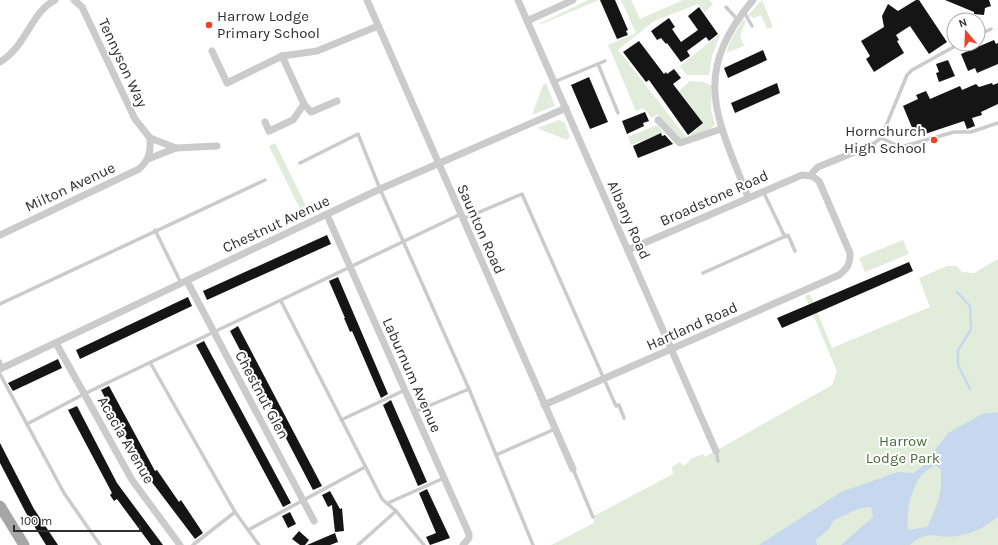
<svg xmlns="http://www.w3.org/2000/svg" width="998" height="545" font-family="Karla,sans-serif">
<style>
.green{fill:#e1ecdb}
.water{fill:#c7d7ed;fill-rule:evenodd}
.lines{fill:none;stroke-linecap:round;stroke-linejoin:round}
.stream{stroke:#c7d7ed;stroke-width:2.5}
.building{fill:#151515}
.lane{stroke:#cbcbcb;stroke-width:3.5}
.street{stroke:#cbcbcb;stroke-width:7}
.primary{stroke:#a6a6a6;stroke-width:11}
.poi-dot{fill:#ed4129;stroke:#fff;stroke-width:1.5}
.labels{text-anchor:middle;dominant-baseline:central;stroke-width:4;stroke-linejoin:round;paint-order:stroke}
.poi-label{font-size:15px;fill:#2e2e2e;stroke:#fff;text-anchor:start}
.street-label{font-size:15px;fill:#2e2e2e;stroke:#fff}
.park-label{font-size:15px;fill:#476c3a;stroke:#fff}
</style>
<rect width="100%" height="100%" fill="#fff"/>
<!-- green -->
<g class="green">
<polygon points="588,0 599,0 539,25 541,23"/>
<polygon points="621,0 631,0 640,19 683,0 709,0 713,4 705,12 698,4 654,21 618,50 687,138 703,123 679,91 690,81 704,82 712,86 711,110 715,124 710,130 681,140 657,114 652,118 643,108 636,111 608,45 636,33"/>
<polygon points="762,0 773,27 767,29 761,15 754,18 748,15"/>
<polygon points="743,20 746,21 740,36 744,46 726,53 732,38"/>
<polygon points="721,33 712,56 709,75 687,75 680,66"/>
<polygon points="546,83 555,106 532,115 543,85"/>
<polygon points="559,120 565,123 570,137 567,140 537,128"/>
<polygon points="657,125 664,133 631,145 628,137"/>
<polygon points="275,143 310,214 304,217 269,146"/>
<polygon points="903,240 909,254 865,272 859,258"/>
<polygon points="998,259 998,545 551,545 594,523 594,516 673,474 672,467 680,462 683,466 690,461 690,459 703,454 705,457 832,385 837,371 805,296 810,294 832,348 930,307 919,278 947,266 957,266 962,272 974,273"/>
</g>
<!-- water -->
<path class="water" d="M998,412V517C984,527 974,534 956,536C937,540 930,527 910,545H841L873,517L871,507C857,507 847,515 834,520L829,529L816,540L817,545H759L841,492L898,472L914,473L922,467L948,433L982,414ZM935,465L941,470C942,494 938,505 927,527L908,530C906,514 910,492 920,477C923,473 930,468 935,465Z"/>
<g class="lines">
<!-- stream -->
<polyline class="stream" points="957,292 970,306 971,329 958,351 958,365 970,389"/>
</g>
<!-- building -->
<g class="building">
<polygon points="600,0 615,0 628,30 626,31 628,35 617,39"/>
<polygon points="916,0 919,0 947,42 929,54 910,26 896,35 899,40 897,41 904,53 874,72 866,59 870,56 861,41 884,27 882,16 888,4 898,11"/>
<polygon points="945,0 989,0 991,6 985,8 984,15 974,14 974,12"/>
<polygon points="699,7 718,34 709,41 706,37 687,51 690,56 681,62 667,43 666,44 661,38 657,40 651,31 669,18 675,27 672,29 681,42 698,30 688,16"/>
<polygon points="994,40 996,44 998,43 998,64 977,73 975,68 968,71 961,54"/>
<polygon points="639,41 664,74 666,72 667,74 674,69 681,78 673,84 703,123 688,135 649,80 646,82 623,52"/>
<polygon points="763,50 767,60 728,78 724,68"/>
<polygon points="948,60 955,76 939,82 936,73 939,72 936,64"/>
<polygon points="589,77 608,122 590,129 571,85"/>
<polygon points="777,83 780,93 735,113 731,103"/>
<polygon points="992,83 993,85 998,83 998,104 981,112 982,115 972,118 975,126 967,129 964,121 916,137 903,106 918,99 916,95 926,91 930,99 960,86 962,90 976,84 979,87"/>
<polygon points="645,112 649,121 643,123 644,126 627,134 622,121"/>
<polygon points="661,133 662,136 665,135 673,144 638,158 633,146"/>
<polygon points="327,235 331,244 207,300 203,291"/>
<polygon points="909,262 913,271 782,328 777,318"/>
<polygon points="338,277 388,394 381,398 352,331 350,332 344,318 345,318 329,281"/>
<polygon points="188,297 192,306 80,359 76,350"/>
<polygon points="238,326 322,486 313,490 230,331"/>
<polygon points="204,341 291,503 283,507 196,345"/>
<polygon points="58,359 62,368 13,391 8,383"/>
<polygon points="109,386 155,471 157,470 179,502 181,500 203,533 195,539 145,473 137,459 101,390"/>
<polygon points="391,400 427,482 418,486 383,405"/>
<polygon points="77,406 117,483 163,545 151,545 117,499 114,501 110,495 112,493 68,410"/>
<polygon points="0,443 34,509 58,545 46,545 26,513 0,463"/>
<polygon points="427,489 450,538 430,545 426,537 436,533 419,493"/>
<polygon points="330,491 340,509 342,508 344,531 335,532 332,505 328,507 322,495"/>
<polygon points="290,512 296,524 288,528 282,516"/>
<polygon points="299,531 309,540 305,545 300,545 292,539"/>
<polygon points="335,533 338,542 330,545 307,545"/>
</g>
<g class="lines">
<!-- lane -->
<g class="lane">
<polyline points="726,7 737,19"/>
<polyline points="744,12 752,26"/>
<polyline points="978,35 991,29"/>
<polyline points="598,64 618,113"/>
<polyline points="554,82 605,61"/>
<polyline points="881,138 901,147 954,132 971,132 998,123"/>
<polyline points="872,145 881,138 907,75 912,70 959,44"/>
<polyline points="300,163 358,134 380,189 469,389 533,545"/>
<polyline points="763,191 785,237"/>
<polyline points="463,219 522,194 616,406 619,405 624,418"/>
<polyline points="155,230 181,283"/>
<polyline points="703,273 788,235 795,251"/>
<polyline points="281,301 382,499 396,511 358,545"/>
<polyline points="0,304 265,180"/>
<polyline points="0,361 3,368"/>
<polyline points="151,364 235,512 259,545"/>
<polyline points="0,374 64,493 100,545"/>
<polyline points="414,412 469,389"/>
<polyline points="341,420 405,390"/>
<polyline points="27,424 84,394 461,214"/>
<polyline points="716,451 718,461"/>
<polyline points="496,455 555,429"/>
<polyline points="573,469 593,517"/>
<polyline points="388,503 444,478"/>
<polyline points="396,511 424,545"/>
<polyline points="248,530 365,467"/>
<polyline points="193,545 235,512"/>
</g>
<!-- street -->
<g class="street">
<polyline points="74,0 82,7 135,119 150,138"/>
<polyline points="367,0 573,469"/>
<polyline points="518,0 716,451"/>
<polyline points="527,21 573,0"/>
<polyline points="212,51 227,83 282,56 317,51 378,26"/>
<path d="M0,62C26,47 31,12 55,0"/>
<polyline points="304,104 311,112 337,101"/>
<polyline points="658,120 680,143 721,129"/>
<polyline points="265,122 269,131 293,120 304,104 282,56"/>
<polyline points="148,159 176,148 217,146"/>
<polyline points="812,176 813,172 818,167 872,145"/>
<path d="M748,197C717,117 690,75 753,0"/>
<polyline points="327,215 469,534 469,538 463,545"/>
<path d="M0,235L139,169C149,160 151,152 150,138L176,148"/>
<polyline points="187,281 314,521"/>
<polyline points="56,343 132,480 180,545"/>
<polyline points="0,369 380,189 566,108"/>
<path d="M544,405L839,275C848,268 850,264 850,253L819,181L812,176L802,175L628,250"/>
</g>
<!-- primary -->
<polyline class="primary" points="0,506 24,545"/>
</g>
<!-- markers -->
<g class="poi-dot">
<circle cx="209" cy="25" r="4"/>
<circle cx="934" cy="140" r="4"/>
</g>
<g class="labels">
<!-- poi labels -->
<g class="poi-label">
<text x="217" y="16">Harrow Lodge<tspan x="217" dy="17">Primary School</tspan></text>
<text x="926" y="131" text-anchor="end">Hornchurch<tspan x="926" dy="17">High School</tspan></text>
</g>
<!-- street labels -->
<g class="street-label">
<text transform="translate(123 63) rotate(65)">Tennyson Way</text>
<text transform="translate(70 187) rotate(-25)">Milton Avenue</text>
<text transform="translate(714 198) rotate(-24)">Broadstone Road</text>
<text transform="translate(629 220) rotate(66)">Albany Road</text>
<text transform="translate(276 224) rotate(-25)">Chestnut Avenue</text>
<text transform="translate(481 229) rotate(66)">Saunton Road</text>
<text transform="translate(692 326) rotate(-24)">Hartland Road</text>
<text transform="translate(412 375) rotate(66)">Laburnum Avenue</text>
<text transform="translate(262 395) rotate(62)">Chestnut Glen</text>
<text transform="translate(126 440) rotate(60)">Acacia Avenue</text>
</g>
<!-- park labels -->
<g class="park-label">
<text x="903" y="441">Harrow<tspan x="903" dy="17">Lodge Park</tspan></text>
</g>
</g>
<!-- north arrow -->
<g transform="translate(966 32) rotate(341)"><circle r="19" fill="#ffffff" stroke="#ababab"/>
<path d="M0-3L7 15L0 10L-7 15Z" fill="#ed4129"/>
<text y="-6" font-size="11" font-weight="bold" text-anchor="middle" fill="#2e2e2e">N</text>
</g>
<!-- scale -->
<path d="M14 525v6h126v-6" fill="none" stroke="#2e2e2e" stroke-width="2"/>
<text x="20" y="525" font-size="12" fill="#2e2e2e" stroke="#ffffff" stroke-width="3" paint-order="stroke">100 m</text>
</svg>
